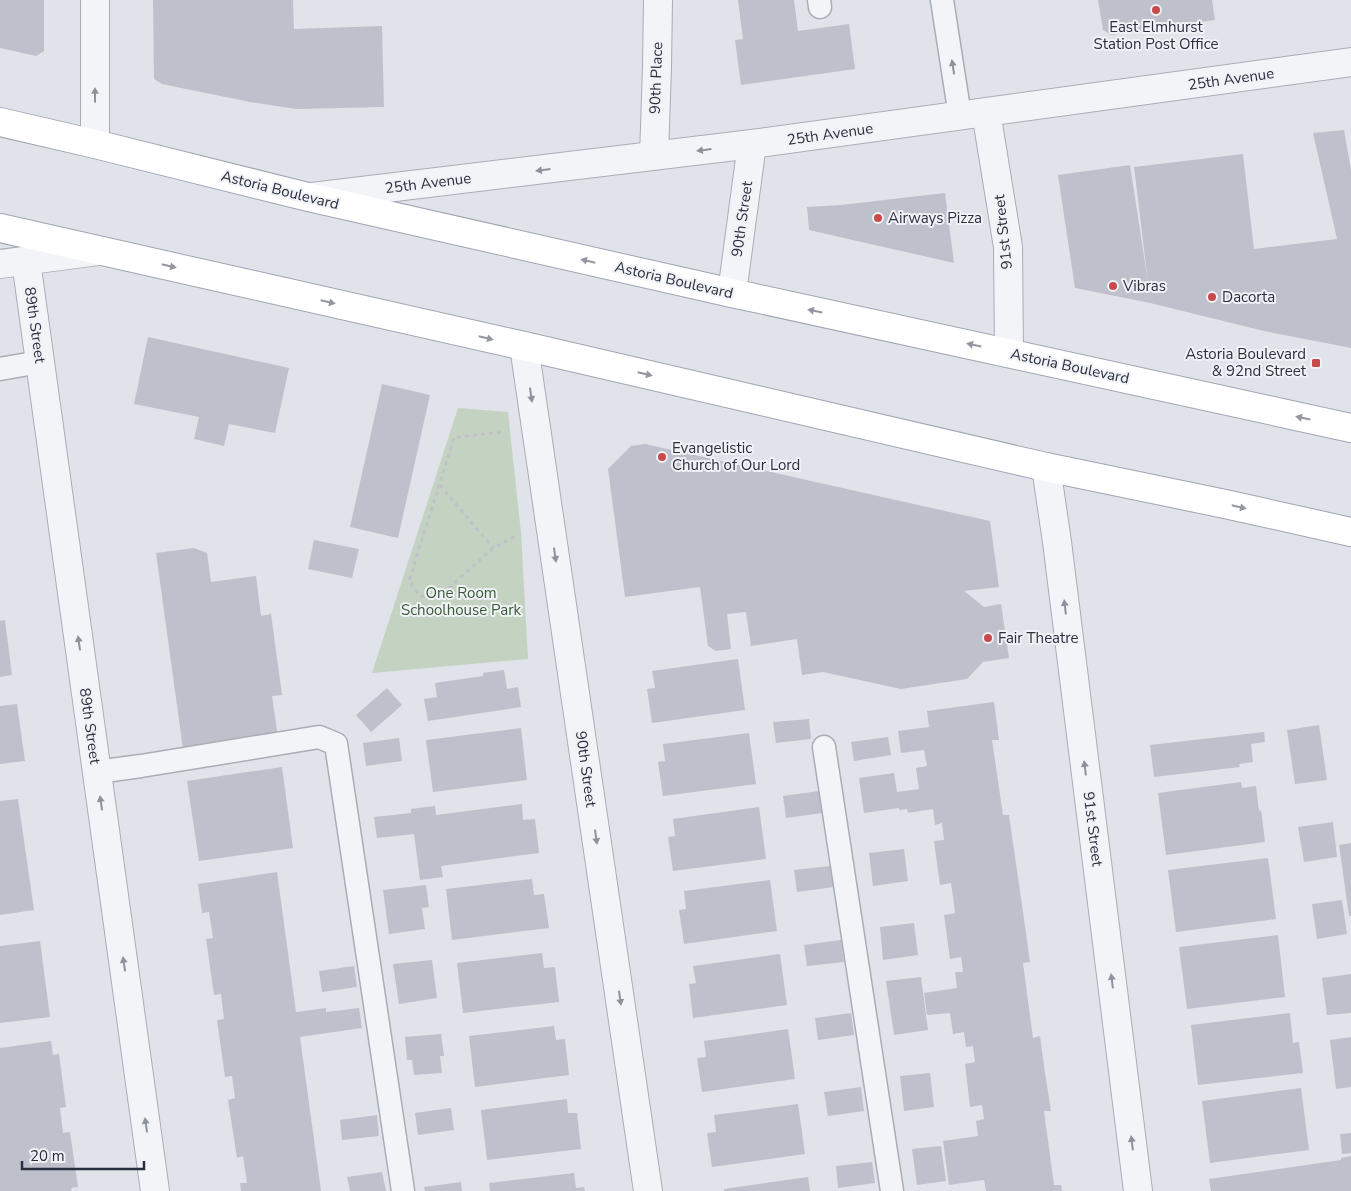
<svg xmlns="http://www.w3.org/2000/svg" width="1351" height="1191" font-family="'Nunito Sans',sans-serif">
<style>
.green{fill:#c4d2c2}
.building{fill:#bec1cb}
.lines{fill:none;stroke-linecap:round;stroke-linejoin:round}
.lane-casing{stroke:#a9adb6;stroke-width:25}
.street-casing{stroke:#a9adb6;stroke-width:30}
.primary-casing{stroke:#a0a5b4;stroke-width:30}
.path{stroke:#bfc1c7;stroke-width:3;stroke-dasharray:4 4;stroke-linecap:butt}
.lane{stroke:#f3f4f7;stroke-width:22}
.street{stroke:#f3f4f7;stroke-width:28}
.primary{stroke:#fff;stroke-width:28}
.oneway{fill:#8e929c}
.oneway2{fill:#9497a0}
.poi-dot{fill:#c94a4c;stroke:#f0f2f6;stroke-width:2}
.labels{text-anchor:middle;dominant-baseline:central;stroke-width:4;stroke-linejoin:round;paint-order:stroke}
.poi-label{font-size:15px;fill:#2a2f40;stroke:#f0f2f6;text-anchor:start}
.street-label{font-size:15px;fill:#2a2f40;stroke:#f0f2f6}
.park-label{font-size:15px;fill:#395b37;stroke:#f0f2f6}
</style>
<rect width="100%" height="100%" fill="#e0e3e9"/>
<!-- green -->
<polygon class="green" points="458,408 508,412 521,533 528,659 372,673"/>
<!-- building -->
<g class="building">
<polygon points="0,0 44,0 44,51 36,56 0,48"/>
<polygon points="153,0 293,0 294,29 382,26 384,107 296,109 250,102 162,84 154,79"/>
<polygon points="738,0 794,0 798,31 849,24 855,69 741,85 735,40 743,39"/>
<polygon points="1098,0 1212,0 1215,20 1111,35 1103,30"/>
<polygon points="1344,130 1351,170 1351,348 1264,331 1150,303 1075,288 1058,175 1130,165 1148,282 1134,167 1243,154 1254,249 1337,239 1313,133"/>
<polygon points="945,193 954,263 809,230 807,207 841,205"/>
<polygon points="148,337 289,368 275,433 229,424 224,446 194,439 199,417 134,404"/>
<polygon points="382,384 430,395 398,538 350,527"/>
<polygon points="645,444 990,521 999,587 964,591 984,607 1001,604 1009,658 983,662 967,679 901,689 823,672 802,675 797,639 751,646 746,612 727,614 731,649 716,651 708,646 700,587 625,597 608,469 631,446"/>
<polygon points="314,540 359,549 352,578 308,569"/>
<polygon points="194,548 207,553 211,582 256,576 261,616 271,614 282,695 272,696 278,737 183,749 156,553"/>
<polygon points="5,620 12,675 0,677 0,621"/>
<polygon points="738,659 745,710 652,723 647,689 655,688 652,671"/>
<polygon points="504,670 507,689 518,687 521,707 428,721 424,699 437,697 435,683 483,676 483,673"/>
<polygon points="387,688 402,705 371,732 356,715"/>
<polygon points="994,702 999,740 992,740 1003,815 1009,815 1025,926 1030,962 1023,963 1028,1001 1033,1038 1040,1036 1045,1073 1051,1111 1044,1111 1054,1185 1061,1185 1062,1191 986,1191 984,1180 949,1185 943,1141 978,1136 976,1121 984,1119 982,1105 970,1107 965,1064 975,1062 973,1046 966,1047 964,1032 953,1034 950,1013 927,1015 924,993 957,988 955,972 963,972 961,957 950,959 944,915 955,913 953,897 951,883 940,885 934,841 944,840 942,823 935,825 933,809 908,813 907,809 899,810 899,808 864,813 859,778 894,773 897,792 919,789 916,768 927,766 924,750 901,753 898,731 929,727 927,711"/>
<polygon points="17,704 25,761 0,764 0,706"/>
<polygon points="809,719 811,739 776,743 773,722"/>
<polygon points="1319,725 1327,780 1295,784 1287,730"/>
<polygon points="521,728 527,780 433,792 426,740"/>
<polygon points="1264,732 1265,742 1251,744 1253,762 1239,764 1240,767 1154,777 1150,745"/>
<polygon points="749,733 756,784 663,796 658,762 665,761 663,744"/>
<polygon points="888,737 891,755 854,761 851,742"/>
<polygon points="399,738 402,761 366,766 363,743"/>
<polygon points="282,767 293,848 199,861 187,781"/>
<polygon points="1241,782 1242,788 1256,786 1259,811 1261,810 1265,842 1166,855 1158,793"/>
<polygon points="819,791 822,813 786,818 783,796"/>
<polygon points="18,799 34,910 0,915 0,801"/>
<polygon points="522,804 523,820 535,819 539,853 441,866 443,877 420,880 414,834 377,838 374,817 411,813 411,809 435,806 436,815"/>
<polygon points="759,807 766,859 673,871 668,837 675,836 673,819"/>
<polygon points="1333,822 1337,857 1304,862 1298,827"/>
<polygon points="1351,843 1351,916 1349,916 1339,845"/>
<polygon points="904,849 908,881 873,886 869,853"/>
<polygon points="1268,858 1276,919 1176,932 1168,870"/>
<polygon points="831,866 834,887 797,892 794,870"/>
<polygon points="277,872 296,1012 326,1008 326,1012 359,1008 362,1028 300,1037 321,1191 241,1191 240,1183 247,1183 243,1156 237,1158 228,1100 235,1098 232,1076 225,1077 217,1020 224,1019 221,994 214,995 206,939 213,938 209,912 202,913 198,884"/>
<polygon points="532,879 534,895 544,894 549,928 452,940 446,889"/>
<polygon points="770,880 777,931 684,944 679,910 686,909 684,891"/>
<polygon points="426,885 429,907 422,908 425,929 389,934 383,890"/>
<polygon points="1342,900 1347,934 1317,939 1312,904"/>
<polygon points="914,923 918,955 883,960 880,927"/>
<polygon points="1278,935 1285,997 1187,1009 1179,947"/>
<polygon points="841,940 844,962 807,966 804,945"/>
<polygon points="40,941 50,1017 0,1023 0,946"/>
<polygon points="542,953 544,968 555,967 559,1002 463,1013 457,963"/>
<polygon points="780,954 787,1005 693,1018 689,984 696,983 693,966"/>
<polygon points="432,960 437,998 399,1004 393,964"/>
<polygon points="354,966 357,987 322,992 319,971"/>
<polygon points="1351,974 1351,1013 1327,1015 1322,978"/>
<polygon points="921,977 928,1030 894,1035 886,981"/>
<polygon points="851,1013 854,1035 818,1040 815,1018"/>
<polygon points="1290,1013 1293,1043 1299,1042 1303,1073 1198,1085 1191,1025"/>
<polygon points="554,1026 556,1040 565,1039 569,1075 475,1087 469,1036"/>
<polygon points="788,1029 795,1079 702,1092 697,1058 706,1057 704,1041"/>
<polygon points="441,1034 444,1056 440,1056 442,1073 414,1075 412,1060 407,1060 405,1037"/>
<polygon points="1351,1037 1351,1087 1336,1089 1330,1040"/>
<polygon points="51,1041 53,1055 59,1054 66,1107 60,1108 63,1133 70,1132 78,1187 71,1188 72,1191 0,1191 0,1048"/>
<polygon points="930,1073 934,1107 904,1111 900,1076"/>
<polygon points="861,1087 864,1111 828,1116 824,1092"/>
<polygon points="1301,1088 1309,1150 1210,1163 1202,1101"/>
<polygon points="567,1099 568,1113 577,1113 581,1149 487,1160 481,1110"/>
<polygon points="798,1104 805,1154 712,1167 707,1133 716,1132 714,1115"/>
<polygon points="451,1108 454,1130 418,1135 415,1113"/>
<polygon points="377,1115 379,1136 342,1140 340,1120"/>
<polygon points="1351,1133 1351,1153 1342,1154 1340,1134"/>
<polygon points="941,1146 946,1181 917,1185 912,1149"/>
<polygon points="1351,1156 1351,1191 1211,1191 1209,1179 1341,1160 1341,1158"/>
<polygon points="872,1162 875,1183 838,1188 836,1166"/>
<polygon points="382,1172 386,1191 350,1191 347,1177"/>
<polygon points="574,1173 576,1188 584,1187 585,1191 490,1191 489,1183"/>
<polygon points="808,1177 810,1191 724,1191 724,1189"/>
<polygon points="461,1182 462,1191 425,1191 424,1187"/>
</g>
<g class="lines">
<!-- lane casing -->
<g class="lane-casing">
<g id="lane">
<polyline points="819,0 820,7"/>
<polyline points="942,0 960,116"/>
<polyline points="0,369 40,362"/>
<polyline points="824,747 892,1191"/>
<polyline points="97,772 141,766 319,737 336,744 403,1191"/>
</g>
</g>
<!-- street casing -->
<g class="street-casing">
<g id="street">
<polyline points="986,112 1008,247 1009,353"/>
<polyline points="95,144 95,0"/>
<polyline points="654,156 657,67 658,0"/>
<polyline points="312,197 752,144 1351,62"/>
<polyline points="26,261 155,1191"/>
<polyline points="0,264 98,251"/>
<polyline points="732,293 752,144"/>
<polyline points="524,346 648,1191"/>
<polyline points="1046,467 1057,542 1138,1191"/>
</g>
</g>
<!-- primary casing -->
<g class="primary-casing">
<g id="primary">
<polyline points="0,122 95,144 308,197 732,293 1351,428"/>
<polyline points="0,228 524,346 1046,467 1225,504 1351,532"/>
</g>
</g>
<!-- path -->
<g class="path">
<polyline points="501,432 454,438 409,581 420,596 439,597 493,548 516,536"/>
<polyline points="440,485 493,548"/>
</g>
<!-- lane -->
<use href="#lane" class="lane"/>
<!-- street -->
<use href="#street" class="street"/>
<!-- primary -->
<use href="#primary" class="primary"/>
</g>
<!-- one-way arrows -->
<defs><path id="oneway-solid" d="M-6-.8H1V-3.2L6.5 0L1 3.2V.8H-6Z" transform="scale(1.25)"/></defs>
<g class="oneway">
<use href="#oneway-solid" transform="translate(953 67) rotate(-99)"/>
<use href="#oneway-solid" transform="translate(95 95) rotate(-90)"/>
<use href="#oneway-solid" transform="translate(704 150) rotate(173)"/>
<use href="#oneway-solid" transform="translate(543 170) rotate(173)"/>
<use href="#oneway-solid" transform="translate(531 395) rotate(82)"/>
<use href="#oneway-solid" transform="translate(555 555) rotate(82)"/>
<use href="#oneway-solid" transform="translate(1065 607) rotate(-97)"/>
<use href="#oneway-solid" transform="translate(79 643) rotate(-98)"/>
<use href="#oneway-solid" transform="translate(1085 768) rotate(-97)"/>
<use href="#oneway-solid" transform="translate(101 803) rotate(-98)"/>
<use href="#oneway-solid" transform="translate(596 837) rotate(82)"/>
<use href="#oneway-solid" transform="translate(124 964) rotate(-98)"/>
<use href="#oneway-solid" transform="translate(1112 981) rotate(-97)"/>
<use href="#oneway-solid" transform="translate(620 998) rotate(82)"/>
<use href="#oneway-solid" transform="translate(146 1125) rotate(-98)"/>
<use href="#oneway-solid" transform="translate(1132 1143) rotate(-97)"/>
</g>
<g class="oneway2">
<use href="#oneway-solid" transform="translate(588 261) rotate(-167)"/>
<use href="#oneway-solid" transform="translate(169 266) rotate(13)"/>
<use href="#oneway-solid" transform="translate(328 302) rotate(13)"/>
<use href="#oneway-solid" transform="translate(815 311) rotate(-168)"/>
<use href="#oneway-solid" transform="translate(486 338) rotate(13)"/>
<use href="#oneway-solid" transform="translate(974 345) rotate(-168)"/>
<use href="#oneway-solid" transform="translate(645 374) rotate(13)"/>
<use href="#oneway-solid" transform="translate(1303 418) rotate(-168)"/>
<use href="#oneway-solid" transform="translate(1239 507) rotate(13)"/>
</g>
<!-- markers -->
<g class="poi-dot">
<circle cx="1156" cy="10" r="5"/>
<circle cx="878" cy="218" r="5"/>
<circle cx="1113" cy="286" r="5"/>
<circle cx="1212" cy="297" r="5"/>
<rect x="1311" y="358" width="10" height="10" rx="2.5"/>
<circle cx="662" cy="457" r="5"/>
<circle cx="988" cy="638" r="5"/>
</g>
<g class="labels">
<!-- poi labels -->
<g class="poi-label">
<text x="1156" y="27" text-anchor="middle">East Elmhurst<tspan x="1156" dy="17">Station Post Office</tspan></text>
<text x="888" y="218">Airways Pizza</text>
<text x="1123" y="286">Vibras</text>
<text x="1222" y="297">Dacorta</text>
<text x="1306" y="354" text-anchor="end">Astoria Boulevard<tspan x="1306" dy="17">&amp; 92nd Street</tspan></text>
<text x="672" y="448">Evangelistic<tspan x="672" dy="17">Church of Our Lord</tspan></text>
<text x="998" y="638">Fair Theatre</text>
</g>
<!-- street labels -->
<g class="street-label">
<text transform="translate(656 78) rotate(-88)">90th Place</text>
<text transform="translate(1231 79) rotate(-8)">25th Avenue</text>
<text transform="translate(830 134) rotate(-8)">25th Avenue</text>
<text transform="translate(428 183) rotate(-7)">25th Avenue</text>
<text transform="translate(280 190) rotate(14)">Astoria Boulevard</text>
<text transform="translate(742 219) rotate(-82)">90th Street</text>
<text transform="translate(1003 232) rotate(-96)">91st Street</text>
<text transform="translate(674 280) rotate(13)">Astoria Boulevard</text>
<text transform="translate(35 325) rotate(82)">89th Street</text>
<text transform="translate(1070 366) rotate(12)">Astoria Boulevard</text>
<text transform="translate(90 726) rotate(82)">89th Street</text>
<text transform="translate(586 769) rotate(82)">90th Street</text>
<text transform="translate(1093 829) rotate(83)">91st Street</text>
</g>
<!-- park labels -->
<g class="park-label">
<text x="461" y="593">One Room<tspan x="461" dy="17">Schoolhouse Park</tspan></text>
</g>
</g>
<!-- scale -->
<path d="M22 1161v8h122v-8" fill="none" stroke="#2a2f40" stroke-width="2.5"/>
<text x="30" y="1161" font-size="15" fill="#2a2f40" stroke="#f0f2f6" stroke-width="4" paint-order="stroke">20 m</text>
</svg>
